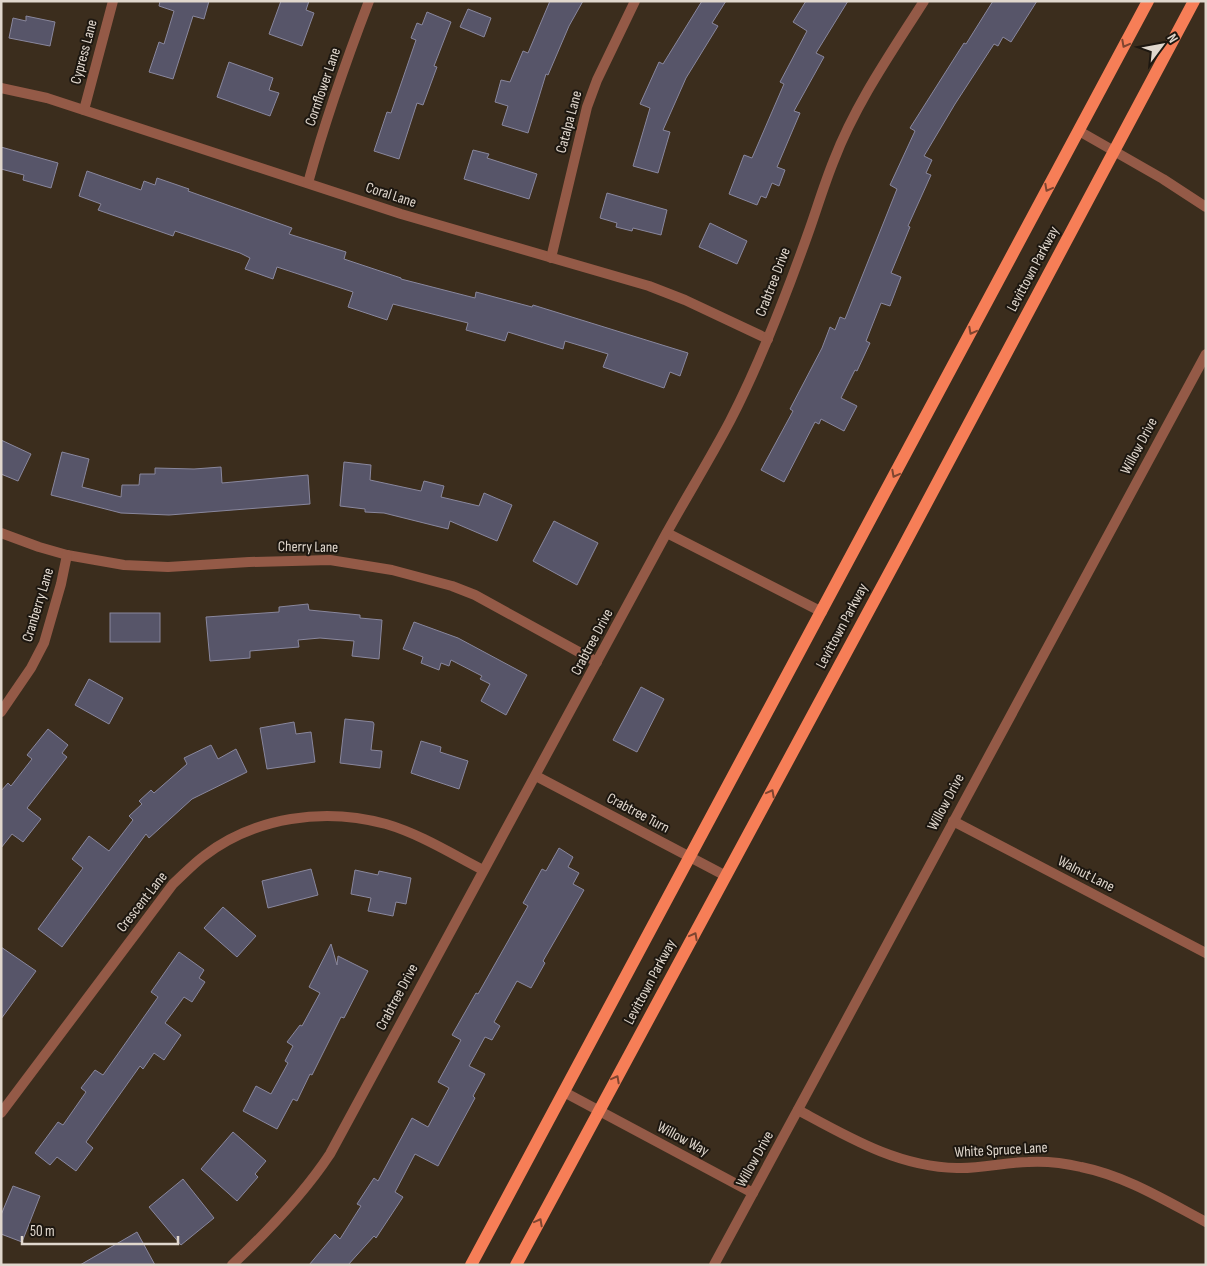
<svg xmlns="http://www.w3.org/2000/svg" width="1207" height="1266" font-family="'Sofia Sans Condensed',sans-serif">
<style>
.building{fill:#575569;stroke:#89879d}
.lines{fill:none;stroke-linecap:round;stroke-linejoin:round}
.lane{stroke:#945a47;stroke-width:10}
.street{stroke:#945a47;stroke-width:10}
.primary{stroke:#f67e57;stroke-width:12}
.oneway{stroke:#7f4530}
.labels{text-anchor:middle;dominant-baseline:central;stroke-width:4;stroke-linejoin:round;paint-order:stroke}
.street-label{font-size:15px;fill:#e0d7cd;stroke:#1d1710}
</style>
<rect width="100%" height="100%" fill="#3b2d1d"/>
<!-- building -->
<g class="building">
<polygon points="160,1 209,1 204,19 193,16 173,79 149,72 159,42 164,44 174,11 159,6"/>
<polygon points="281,1 309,1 306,10 314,13 302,46 269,34"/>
<polygon points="550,1 583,1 569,26 548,75 546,74 528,133 502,125 508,106 495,102 501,80 510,82 523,51 528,53"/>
<polygon points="702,1 726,1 712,23 718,26 686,78 663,130 670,132 658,173 633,166 650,108 640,104 659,62 663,64"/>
<polygon points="806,1 848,1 816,53 824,57 794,111 800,113 777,167 785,170 779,186 772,183 766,198 761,196 757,205 729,194 744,155 752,158 784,84 780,82 807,31 793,22"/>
<polygon points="993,1 1037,1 1011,42 1003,37 998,46 994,44 955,104 924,156 932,160 926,173 931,175 908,226 910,227 891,273 901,277 890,306 881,303 866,341 870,343 857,371 855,370 841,398 857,406 844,431 821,419 819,424 815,422 784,482 761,470 793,411 790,409 822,348 830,327 835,330 840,317 845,319 897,189 890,185 915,131 910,128 964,43 966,44"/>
<polygon points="468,9 491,18 484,37 460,27"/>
<polygon points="427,12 451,22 434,66 437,67 423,105 417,103 399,159 374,151 387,112 391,113 416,40 411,38 417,23 422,25"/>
<polygon points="26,16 55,22 50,46 9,38 13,18 26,21"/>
<polygon points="229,62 273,78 269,90 279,93 270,116 217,97"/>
<polygon points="1,147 58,163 51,188 23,180 24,175 1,169"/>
<polygon points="473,150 489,154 487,158 537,174 529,199 464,179"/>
<polygon points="87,171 141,190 144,181 155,185 157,178 189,189 188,191 292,228 289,234 346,252 344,259 401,278 401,279 475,298 476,292 532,307 533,305 688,353 680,376 670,372 664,388 603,367 608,354 565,341 563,349 508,332 505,341 466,330 468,323 393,304 387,320 348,307 353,292 277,267 273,279 245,269 250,258 240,253 175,231 173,236 98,210 101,204 79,196"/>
<polygon points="607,193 667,210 661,235 633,228 632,231 616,227 617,223 600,218"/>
<polygon points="710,223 747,241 737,264 699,247"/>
<polygon points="1,440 31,454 18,481 1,474"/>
<polygon points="62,452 89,459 82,487 121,497 122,485 139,485 140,474 155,474 155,468 194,469 221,467 222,483 308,475 310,504 169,515 121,513 51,495"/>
<polygon points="344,462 371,465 370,480 421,491 424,481 444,486 441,497 479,506 484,493 512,505 497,541 450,521 448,529 384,513 365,512 365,509 340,506"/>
<polygon points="554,521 598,543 577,585 533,561"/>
<polygon points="308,604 309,610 360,615 360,618 382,620 379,659 352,656 354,641 320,638 298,640 299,647 250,651 250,658 210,661 206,617 279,612 279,607"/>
<rect x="110" y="613" width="50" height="29"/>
<polygon points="414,622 458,638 527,675 506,715 481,701 490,684 480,679 482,676 451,660 449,666 441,663 439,670 421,663 423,657 403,649"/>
<polygon points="89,679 123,698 109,724 75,705"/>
<polygon points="641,687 664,699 637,752 613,740"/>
<polygon points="345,719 373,722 374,724 371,750 382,751 380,768 340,763"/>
<polygon points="294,722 296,734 311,732 315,762 267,769 260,728"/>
<polygon points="48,729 68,745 62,753 67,757 27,808 41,819 23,842 12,834 1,848 1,791 8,783 11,786 32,759 27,755"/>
<polygon points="421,741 441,747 440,752 468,761 459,789 411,773"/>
<polygon points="211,745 218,759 236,749 247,772 192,799 149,838 146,834 62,947 38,929 83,868 72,859 89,836 109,851 133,820 129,816 142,804 139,801 151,790 154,793 187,764 184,758"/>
<polygon points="559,848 573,857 568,867 579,873 573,884 584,890 543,961 545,963 531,988 517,981 494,1022 500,1026 492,1040 485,1037 469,1066 485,1074 473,1096 475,1098 438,1166 415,1154 395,1192 403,1197 376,1238 374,1236 348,1265 309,1265 335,1234 340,1239 361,1206 357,1204 374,1178 378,1181 412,1118 428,1127 449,1088 438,1082 461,1040 452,1035 476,993 478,994 528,906 523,903 542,869 546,871"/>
<polygon points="311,869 318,895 268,908 262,881"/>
<polygon points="355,870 378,875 379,871 411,878 406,904 396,902 393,916 368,911 371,898 351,894"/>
<polygon points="223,907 256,936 237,957 204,928"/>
<polygon points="331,944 337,965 338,956 368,971 344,1018 341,1017 312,1075 310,1074 297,1101 293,1099 277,1129 243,1111 256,1086 271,1094 288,1063 285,1061 293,1046 287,1042 300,1025 302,1026 320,993 309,987"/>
<polygon points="1,947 36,971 1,1019"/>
<polygon points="179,952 204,970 199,978 205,982 192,1002 184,997 165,1023 181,1035 164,1060 154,1053 143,1069 140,1066 86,1142 93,1148 76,1171 57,1157 50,1165 35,1153 58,1122 63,1125 86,1092 81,1088 95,1070 103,1075 158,997 151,992"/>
<polygon points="233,1132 266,1161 255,1174 258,1177 237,1201 201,1169"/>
<polygon points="183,1179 214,1218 181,1245 149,1207"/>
<polygon points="13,1186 40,1196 22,1242 1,1234 1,1215"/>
<polygon points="137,1232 155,1265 80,1265"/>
</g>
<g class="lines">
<!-- lane -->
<polyline class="lane" points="667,533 822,612"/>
<!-- street -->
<g class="street">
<polyline points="1,88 47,98 401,214 649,286 685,300 768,339"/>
<polyline points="84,110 113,1"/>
<polyline points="1079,131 1163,179 1206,207"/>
<path d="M308,183C325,121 346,61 369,1"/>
<polyline points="551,258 587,107 597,80 635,1"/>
<polyline points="1,533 39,547 67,555 124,565 168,567 249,562 330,560 392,570 452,586 475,595 597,662"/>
<polyline points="1,712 31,668 44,643 61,584 67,555"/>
<polyline points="536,776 726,876"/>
<polyline points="953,821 1206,953"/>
<polyline points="564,1092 753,1193"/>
<path d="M798,1110C848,1137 898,1167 957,1168C981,1169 1005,1162 1028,1162C1046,1161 1064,1163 1081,1167C1126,1176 1166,1201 1206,1222"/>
<path d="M1,1113L173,884C183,875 193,864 204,856C255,817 324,807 386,824C420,834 452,854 483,870"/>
<path d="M232,1265C266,1233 305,1192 330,1154C441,947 555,741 666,534C687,496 710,459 730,421C762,359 787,293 810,228C818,205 825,182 834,160C856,103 891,53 924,1"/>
<polyline points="714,1265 1206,354"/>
</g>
<!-- primary -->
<g class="primary">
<polyline points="471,1265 1148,1"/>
<polyline points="516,1265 901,551 1194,1"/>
</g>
</g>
<!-- one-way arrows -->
<defs><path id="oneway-chevron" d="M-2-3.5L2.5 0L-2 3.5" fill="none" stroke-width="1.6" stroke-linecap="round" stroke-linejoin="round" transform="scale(1.25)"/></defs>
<g class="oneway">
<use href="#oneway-chevron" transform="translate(1125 44) rotate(118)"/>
<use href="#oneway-chevron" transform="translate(1048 188) rotate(118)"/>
<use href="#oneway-chevron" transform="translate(972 331) rotate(118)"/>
<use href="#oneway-chevron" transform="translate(895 474) rotate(118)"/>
<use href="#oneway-chevron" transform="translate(771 793) rotate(-62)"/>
<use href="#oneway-chevron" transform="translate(694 936) rotate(-62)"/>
<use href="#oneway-chevron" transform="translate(616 1079) rotate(-62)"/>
<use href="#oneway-chevron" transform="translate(539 1222) rotate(-62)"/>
</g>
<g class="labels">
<!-- street labels -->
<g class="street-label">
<text transform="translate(84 52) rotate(-75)">Cypress Lane</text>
<text transform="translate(323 87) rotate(-71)">Cornflower Lane</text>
<text transform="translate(569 122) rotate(-75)">Catalpa Lane</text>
<text transform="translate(391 195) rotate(18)">Coral Lane</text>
<text transform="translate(1033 269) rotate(-62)">Levittown Parkway</text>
<text transform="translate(773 282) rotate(-69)">Crabtree Drive</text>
<text transform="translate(1139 446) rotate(-62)">Willow Drive</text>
<text transform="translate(308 547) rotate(1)">Cherry Lane</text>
<text transform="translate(38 605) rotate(-73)">Cranberry Lane</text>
<text transform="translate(842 626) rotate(-62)">Levittown Parkway</text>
<text transform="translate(592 642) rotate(-62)">Crabtree Drive</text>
<text transform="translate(946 802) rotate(-62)">Willow Drive</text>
<text transform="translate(638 813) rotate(28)">Crabtree Turn</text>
<text transform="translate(1086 874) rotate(27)">Walnut Lane</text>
<text transform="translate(142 902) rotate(-52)">Crescent Lane</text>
<text transform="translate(650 982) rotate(-62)">Levittown Parkway</text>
<text transform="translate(397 997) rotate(-62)">Crabtree Drive</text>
<text transform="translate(683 1139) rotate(28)">Willow Way</text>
<text transform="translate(1001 1150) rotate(-3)">White Spruce Lane</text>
<text transform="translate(755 1159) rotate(-61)">Willow Drive</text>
</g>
</g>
<!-- border -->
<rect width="1207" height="1266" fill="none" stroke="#e0d7cd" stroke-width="5"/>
<!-- north arrow -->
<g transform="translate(1162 45) rotate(58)" stroke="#1d1710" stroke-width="4" paint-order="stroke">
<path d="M0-4L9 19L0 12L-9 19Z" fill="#e0d7cd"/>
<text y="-8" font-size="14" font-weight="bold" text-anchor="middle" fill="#e0d7cd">N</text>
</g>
<!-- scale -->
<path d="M22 1236v8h156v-8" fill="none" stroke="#e0d7cd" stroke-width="2.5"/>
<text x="30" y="1236" font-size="15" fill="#e0d7cd" stroke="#1d1710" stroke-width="4" paint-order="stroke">50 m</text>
</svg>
